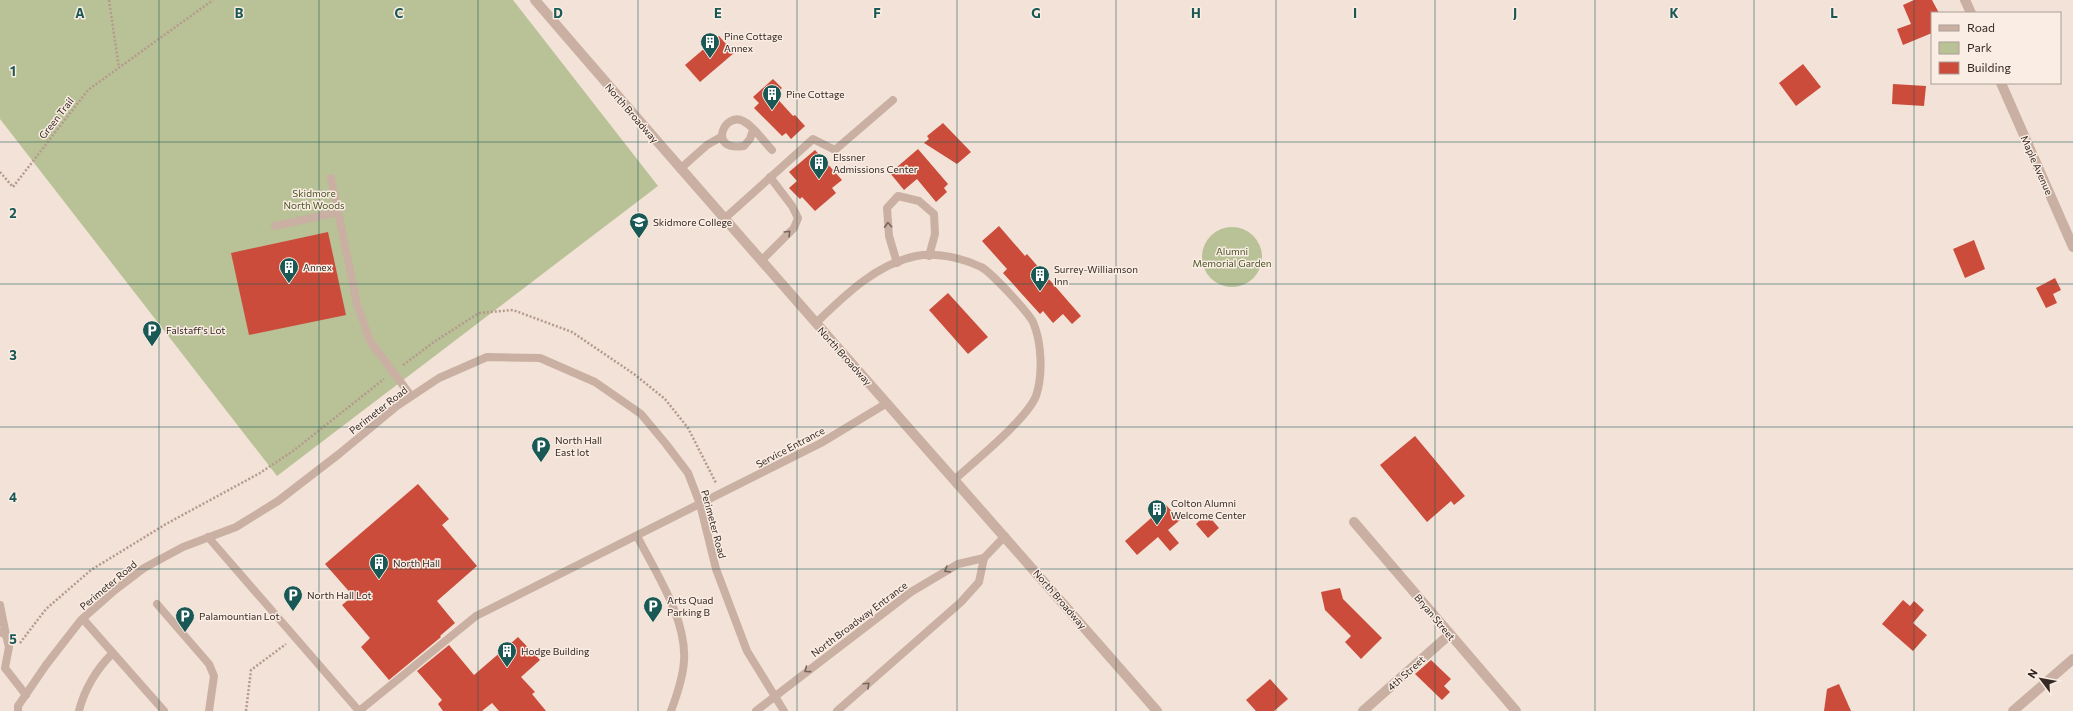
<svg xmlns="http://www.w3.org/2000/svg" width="2073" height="711" font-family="Commissioner,sans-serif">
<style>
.green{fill:#b9c297}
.building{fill:#cc4c3b}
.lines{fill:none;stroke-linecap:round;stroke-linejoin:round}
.path{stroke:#b6998d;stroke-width:2.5;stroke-dasharray:2 2;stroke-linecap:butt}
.service{stroke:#cab0a3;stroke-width:8}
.minor{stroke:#cab0a3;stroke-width:10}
.tertiary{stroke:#cab0a3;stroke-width:10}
.oneway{stroke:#78655e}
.grid{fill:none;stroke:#195854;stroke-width:1;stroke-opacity:0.55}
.labels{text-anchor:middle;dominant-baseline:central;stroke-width:3;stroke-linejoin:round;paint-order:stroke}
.poi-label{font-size:10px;fill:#352825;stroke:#faede3;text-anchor:start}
.street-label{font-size:10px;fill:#352825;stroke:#faede3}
.park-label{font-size:10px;fill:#4a5428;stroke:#faede3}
.grid-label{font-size:13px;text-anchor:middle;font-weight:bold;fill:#195854;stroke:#faede3;stroke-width:3;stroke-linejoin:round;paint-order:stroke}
</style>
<rect width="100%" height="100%" fill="#f2e2d7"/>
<!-- green -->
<g class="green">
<polygon points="0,0 513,0 658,186 277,476 0,119"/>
<circle cx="1232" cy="257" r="30"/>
</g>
<!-- building -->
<g class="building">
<polygon points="1914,0 1932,0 1939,13 1932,13 1932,33 1903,45 1897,29 1911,24 1903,5"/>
<polygon points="719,36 734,53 700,82 685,65"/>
<polygon points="1803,64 1821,87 1796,106 1779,83"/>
<polygon points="773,79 782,88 774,95 793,116 795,115 805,126 791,139 786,133 782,136 754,108 759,103 753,97"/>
<polygon points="1893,84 1926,86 1924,106 1892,104"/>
<polygon points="943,123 971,152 957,164 924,143 929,139 927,136"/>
<polygon points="918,149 948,184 944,188 947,192 936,202 917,179 904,190 890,173"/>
<polygon points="815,150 842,180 832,188 836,193 815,211 802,197 800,199 789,188 797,181 789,172"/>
<polygon points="999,226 1025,256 1027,254 1081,316 1072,324 1063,314 1053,323 1043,311 1040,314 1003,273 1007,269 982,241"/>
<polygon points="328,232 346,315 249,335 231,253"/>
<polygon points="1974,240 1985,269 1965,278 1953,249"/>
<polygon points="2055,278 2061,290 2053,294 2057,303 2046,308 2036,288"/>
<polygon points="948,293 988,337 968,354 929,310"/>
<polygon points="1415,436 1465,496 1454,505 1451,501 1427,522 1380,465"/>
<polygon points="418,484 449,519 442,525 477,566 437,601 455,623 440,636 441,637 389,680 361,647 370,638 342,605 353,596 325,564"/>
<polygon points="1166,505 1180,520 1168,530 1179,543 1170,551 1158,537 1137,555 1125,541"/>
<polygon points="1207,514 1219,528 1208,538 1196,524"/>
<polygon points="1340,588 1343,599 1382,638 1361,659 1345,642 1351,636 1325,610 1321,592"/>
<polygon points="1903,600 1910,606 1914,601 1924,610 1913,623 1927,635 1913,651 1882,624"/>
<polygon points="518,637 540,660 521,677 535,692 532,694 546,711 499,711 492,703 482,711 443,711 438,704 442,700 417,671 449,645 474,675"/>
<polygon points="1431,660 1451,679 1444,686 1450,692 1442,700 1415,674"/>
<polygon points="1270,679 1288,699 1274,711 1256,711 1246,700"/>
<polygon points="1839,684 1851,711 1824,711 1827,689"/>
</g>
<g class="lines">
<!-- path -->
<g class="path">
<polyline points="109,0 119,68"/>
<polyline points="0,172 13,187 88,90 213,0"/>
<polyline points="403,365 434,342 479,313 513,310 572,332 634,374 665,399 688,428 716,483"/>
<polyline points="20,643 46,609 91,570 166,524 260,473 293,451 384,379"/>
<polyline points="246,711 251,670 286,644"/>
</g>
<!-- service -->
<g class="service">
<path d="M753,130L750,139L744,146C707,152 724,111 743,121C754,126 763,141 772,150"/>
<polyline points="680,169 707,145 721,137"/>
<polyline points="331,178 357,304 370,341 411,396"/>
<polyline points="724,219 813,139 835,150 893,100"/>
<polyline points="275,226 338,212"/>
<polyline points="761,261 794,228 798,218 792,206 770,177"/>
<polyline points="897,263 889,236 887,208 898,196 919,201 934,214 935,234 929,256"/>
<path d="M816,323C844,296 876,264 916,256C937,252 962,258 981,267C990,271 1028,312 1033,322C1042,343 1043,375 1036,396C1027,419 975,461 955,479"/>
<path d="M637,536C655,571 687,619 684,661C683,678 677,695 671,711"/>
<polyline points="208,537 359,711 476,616 821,443 887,403"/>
<polyline points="157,604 209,664 214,676 209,711"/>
<polyline points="0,605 6,635"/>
<polyline points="83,619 164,711"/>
<polyline points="0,632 6,635 9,647 5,668 26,695"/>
<polyline points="18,711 18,706 46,665 81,620 115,590 144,568 183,547 236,527 278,501 339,454 397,406 439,378 487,357 540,358 595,382 641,414 666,444 688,473 700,504 716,569 747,651 784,711"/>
<path d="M79,711C84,690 97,668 113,653"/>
<polyline points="756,711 911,592 958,564 984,558"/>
<polyline points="837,711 961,602 979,582 984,558 1005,536"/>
</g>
<!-- minor -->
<g class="minor">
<path d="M535,0C740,239 950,474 1157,711"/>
<polyline points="1965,0 1971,13"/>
<polyline points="2001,83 2073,247"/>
<polyline points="1354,522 1516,711"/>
<polyline points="1363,711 1449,635"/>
</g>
<!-- tertiary -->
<polyline class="tertiary" points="2013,711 2073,659"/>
</g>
<!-- one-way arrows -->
<defs><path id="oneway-chevron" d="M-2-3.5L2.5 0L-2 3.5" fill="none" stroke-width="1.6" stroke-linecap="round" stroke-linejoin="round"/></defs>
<g class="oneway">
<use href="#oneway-chevron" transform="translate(888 225) rotate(-93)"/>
<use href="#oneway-chevron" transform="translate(788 233) rotate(-45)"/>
<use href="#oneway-chevron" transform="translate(947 570) rotate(149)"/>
<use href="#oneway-chevron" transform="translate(807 670) rotate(143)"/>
<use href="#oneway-chevron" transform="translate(867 685) rotate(-43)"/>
</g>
<!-- grid -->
<path class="grid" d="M159,0V711M319,0V711M478,0V711M638,0V711M797,0V711M957,0V711M1116,0V711M1276,0V711M1435,0V711M1595,0V711M1754,0V711M1914,0V711M0,142H2073M0,284H2073M0,427H2073M0,569H2073"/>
<!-- icons -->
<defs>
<g id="building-pin" transform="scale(1)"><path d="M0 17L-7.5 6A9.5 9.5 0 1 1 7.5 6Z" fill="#195854" stroke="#faede3"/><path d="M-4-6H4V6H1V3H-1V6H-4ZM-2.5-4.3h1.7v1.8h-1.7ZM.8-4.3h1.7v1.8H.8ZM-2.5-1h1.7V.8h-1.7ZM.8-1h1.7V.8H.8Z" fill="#fff"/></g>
<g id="university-pin" transform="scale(1)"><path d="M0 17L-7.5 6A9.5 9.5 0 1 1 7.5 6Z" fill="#195854" stroke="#faede3"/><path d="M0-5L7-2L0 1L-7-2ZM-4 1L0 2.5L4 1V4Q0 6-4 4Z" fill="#fff"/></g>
<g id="parking-pin" transform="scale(1)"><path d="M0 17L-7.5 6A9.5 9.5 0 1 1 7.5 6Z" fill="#195854" stroke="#faede3"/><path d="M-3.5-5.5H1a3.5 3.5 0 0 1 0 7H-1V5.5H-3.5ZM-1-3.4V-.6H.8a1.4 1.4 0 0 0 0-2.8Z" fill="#fff"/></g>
</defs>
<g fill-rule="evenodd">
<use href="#building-pin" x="710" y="42"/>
<use href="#building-pin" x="772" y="94"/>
<use href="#building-pin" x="819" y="163"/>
<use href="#university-pin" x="639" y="222"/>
<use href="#building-pin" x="289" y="267"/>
<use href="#building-pin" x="1040" y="275"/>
<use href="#parking-pin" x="152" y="330"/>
<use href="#parking-pin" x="541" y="446"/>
<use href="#building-pin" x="1157" y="509"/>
<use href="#building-pin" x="379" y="563"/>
<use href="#parking-pin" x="293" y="595"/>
<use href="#parking-pin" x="653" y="606"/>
<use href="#parking-pin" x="185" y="616"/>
<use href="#building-pin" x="507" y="651"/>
</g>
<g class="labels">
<!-- poi labels -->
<g class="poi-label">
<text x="724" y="36">Pine Cottage<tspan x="724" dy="12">Annex</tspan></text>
<text x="786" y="94">Pine Cottage</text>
<text x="833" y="157">Elssner<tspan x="833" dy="12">Admissions Center</tspan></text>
<text x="653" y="222">Skidmore College</text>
<text x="303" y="267">Annex</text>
<text x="1054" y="269">Surrey-Williamson<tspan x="1054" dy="12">Inn</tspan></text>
<text x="166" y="330">Falstaff's Lot</text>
<text x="555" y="440">North Hall<tspan x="555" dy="12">East lot</tspan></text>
<text x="1171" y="503">Colton Alumni<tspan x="1171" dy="12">Welcome Center</tspan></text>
<text x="393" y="563">North Hall</text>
<text x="307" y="595">North Hall Lot</text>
<text x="667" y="600">Arts Quad<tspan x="667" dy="12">Parking B</tspan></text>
<text x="199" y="616">Palamountian Lot</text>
<text x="521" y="651">Hodge Building</text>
</g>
<!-- street labels -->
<g class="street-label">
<text transform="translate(632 113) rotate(49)">North Broadway</text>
<text transform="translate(56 118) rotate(-52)">Green Trail</text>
<text transform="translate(2037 165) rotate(66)">Maple Avenue</text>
<text transform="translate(845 356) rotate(48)">North Broadway</text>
<text transform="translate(378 410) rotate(-38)">Perimeter Road</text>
<text transform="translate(790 447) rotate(-28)">Service Entrance</text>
<text transform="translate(714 524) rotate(75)">Perimeter Road</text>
<text transform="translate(108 585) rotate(-40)">Perimeter Road</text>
<text transform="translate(1060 599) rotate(49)">North Broadway</text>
<text transform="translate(1435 617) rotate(50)">Bryan Street</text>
<text transform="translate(859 619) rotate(-37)">North Broadway Entrance</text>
<text transform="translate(1406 673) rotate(-42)">4th Street</text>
</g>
<!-- park labels -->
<g class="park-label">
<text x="314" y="193">Skidmore<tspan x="314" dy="12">North Woods</tspan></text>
<text x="1232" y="251">Alumni<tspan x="1232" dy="12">Memorial Garden</tspan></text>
</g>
</g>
<g class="grid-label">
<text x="80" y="18">A</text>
<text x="239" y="18">B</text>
<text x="399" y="18">C</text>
<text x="558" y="18">D</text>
<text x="718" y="18">E</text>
<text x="877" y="18">F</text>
<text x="1036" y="18">G</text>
<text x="1196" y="18">H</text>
<text x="1355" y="18">I</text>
<text x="1515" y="18">J</text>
<text x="1674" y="18">K</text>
<text x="1834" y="18">L</text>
<text x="13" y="76">1</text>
<text x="13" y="218">2</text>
<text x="13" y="360">3</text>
<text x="13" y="502">4</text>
<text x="13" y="644">5</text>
</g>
<!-- legend -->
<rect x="1931" y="12" width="130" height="72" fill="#faede3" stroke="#ab9e97"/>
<rect x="1939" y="25" width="20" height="6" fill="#cab0a3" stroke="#ab9e97"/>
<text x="1967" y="32" font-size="12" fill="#352825">Road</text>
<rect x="1939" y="42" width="20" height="12" fill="#b9c297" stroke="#ab9e97"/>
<text x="1967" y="52" font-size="12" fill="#352825">Park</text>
<rect x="1939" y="62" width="20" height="12" fill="#cc4c3b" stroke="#ab9e97"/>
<text x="1967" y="72" font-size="12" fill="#352825">Building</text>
<!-- north arrow -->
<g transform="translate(2041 679) rotate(302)" stroke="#faede3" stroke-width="3" paint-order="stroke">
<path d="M0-3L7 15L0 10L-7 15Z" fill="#352825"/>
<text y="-6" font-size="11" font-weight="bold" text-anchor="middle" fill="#352825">N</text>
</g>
</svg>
